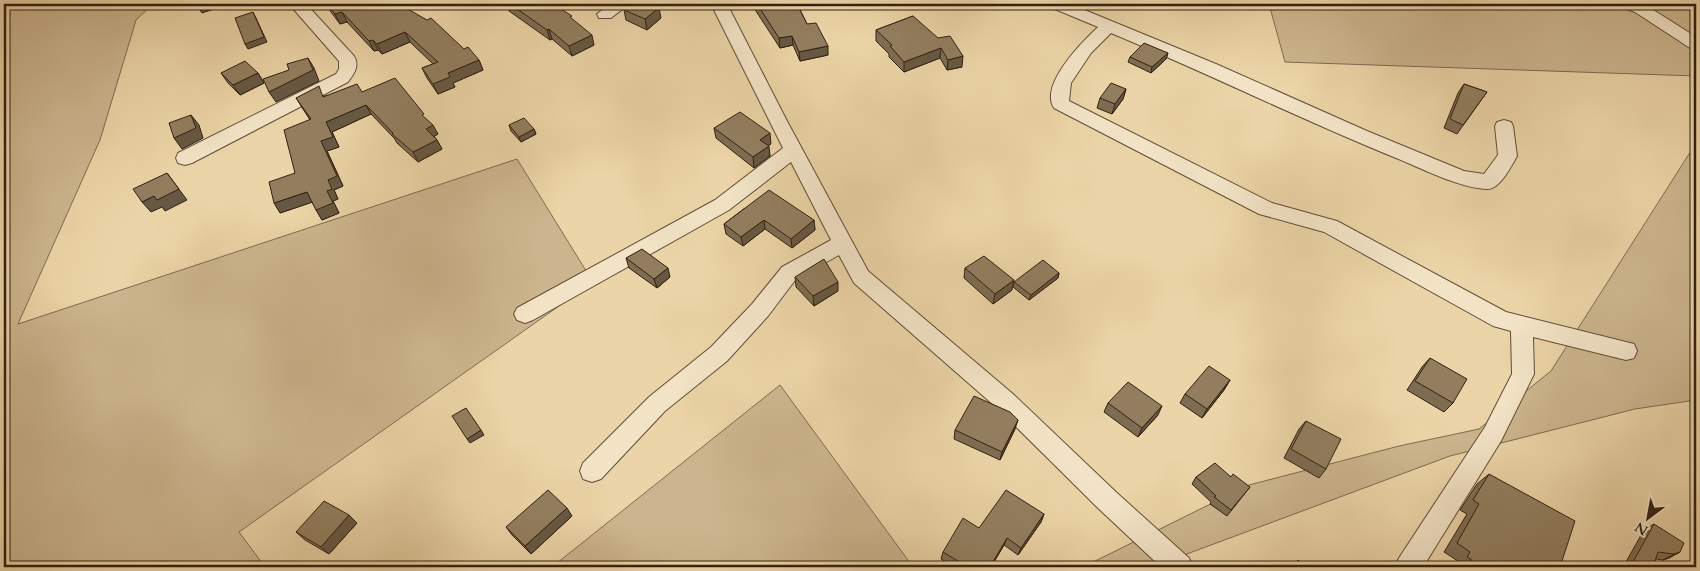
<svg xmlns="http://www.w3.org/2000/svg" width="1700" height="571" font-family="Cardo,serif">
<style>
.green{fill:#ccb58e;stroke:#7f6a50}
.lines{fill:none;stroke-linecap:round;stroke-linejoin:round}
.minor-casing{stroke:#604d36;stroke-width:2}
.minor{fill:#f2e3c6;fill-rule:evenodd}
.wall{fill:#7e6c52;stroke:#322011}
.shaded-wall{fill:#665842;stroke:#322011}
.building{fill:#927e5f;stroke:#322011}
</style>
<rect width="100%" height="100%" fill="#ebd4a7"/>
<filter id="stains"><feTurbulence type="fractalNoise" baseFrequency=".004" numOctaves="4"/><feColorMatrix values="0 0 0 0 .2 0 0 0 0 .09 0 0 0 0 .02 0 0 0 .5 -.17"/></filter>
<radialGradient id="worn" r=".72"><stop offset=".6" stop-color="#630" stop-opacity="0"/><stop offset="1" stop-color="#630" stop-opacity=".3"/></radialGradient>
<!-- green -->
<g class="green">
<polygon points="4,4 153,4 136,20 100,140 18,324 517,159 593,282 239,532 265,567 4,567"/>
<polygon points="1269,4 1696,4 1696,76 1285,62"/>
<polygon points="1696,143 1696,400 1635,409 1450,456 1152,567 1083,567 1249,485 1399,446 1479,429 1551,371"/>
<polygon points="780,385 913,567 552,567"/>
</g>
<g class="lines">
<!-- minor casing -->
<g class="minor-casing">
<g id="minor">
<path d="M289,4H306L354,56C360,66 354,74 348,82L192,163L185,165L178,163L176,158L178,153L336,74L339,69V61Z"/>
<polygon points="610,4 629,4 611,18 599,18 597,14"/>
<polygon points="711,4 727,4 787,121 868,271 1013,394 1117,493 1189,558 1193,567 1161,567 1099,509 997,408 854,283 839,255 796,279 768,316 727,361 665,411 601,479 592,482 583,479 580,471 583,463 649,397 711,347 752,304 782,267 831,240 791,162 729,210 533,320 525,323 517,320 514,314 517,308 715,200 783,148"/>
<path d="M1048,4H1070L1216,64L1367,131L1464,171L1484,174L1498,155L1495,126L1497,122L1504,120L1511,122L1513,126L1517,156C1512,165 1500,189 1488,189C1461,189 1421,168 1396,158C1300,119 1207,73 1111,33L1091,53L1071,83L1069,101L1272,203L1337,221L1506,312L1634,344L1637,351L1634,358L1626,360L1533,337L1534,374L1501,441L1423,567H1395L1399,558L1485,427L1512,374L1511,331L1493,326L1324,232L1259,214L1054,108C1039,85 1082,42 1098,27L1050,7Z"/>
<polygon points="1620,4 1642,4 1647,6 1696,37 1696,49 1690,48 1635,12 1622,7"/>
</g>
</g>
<!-- minor -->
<use href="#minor" class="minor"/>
</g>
<!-- wall -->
<g class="wall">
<polygon points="325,4 399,4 479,60 483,70 453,83 455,87 438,94 427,78 422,68 433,64 410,42 382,54 378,50 374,51 347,22 340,24"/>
<polygon points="506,4 534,4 540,8 572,19 594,45 572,56 552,39 550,40 509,11"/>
<polygon points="754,4 797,4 807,24 828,55 800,61 793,45 780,48 754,8"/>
<polygon points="624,10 661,18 647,30 626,20"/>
<polygon points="913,16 962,67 947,70 940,58 904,72 889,57 889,54 876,41 876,30"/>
<polygon points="1168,53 1166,59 1151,73 1128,62 1130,57"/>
<polygon points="221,73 258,73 264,83 240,95 228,83"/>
<polygon points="1464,84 1487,92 1457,134 1444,128 1458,93"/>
<polygon points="1126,89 1123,99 1112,114 1097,108 1100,98"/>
<polygon points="362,92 426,119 438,134 434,136 437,140 442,149 418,162 397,143 394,138 371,114 332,132 339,147 327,151 343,186 334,190 338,199 333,201 339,213 322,220 312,202 280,213 295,173 310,120 296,98 325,96"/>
<polygon points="509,125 534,129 536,134 521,142 511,131"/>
<polygon points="714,128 771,144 768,145 770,156 754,168 716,138"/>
<polygon points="745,208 814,220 815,230 792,248 765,229 743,246 726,234 724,224"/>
<polygon points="626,258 670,277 657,288 629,268"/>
<polygon points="965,268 1012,290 993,304 964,278"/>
<polygon points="1059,273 1058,278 1029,300 1013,287 1014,282"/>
<polygon points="795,277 838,291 814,306 796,287"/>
<polygon points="1430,358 1453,403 1444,412 1407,390 1422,367"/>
<polygon points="1230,380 1224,390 1202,418 1180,403 1185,394"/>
<polygon points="1108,403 1158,415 1138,437 1104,412"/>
<polygon points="1306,421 1326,469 1319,478 1284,458 1299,429"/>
<polygon points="1015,429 1000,460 954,439 955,430"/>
<polygon points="1489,474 1560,567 1455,567 1458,561 1444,552 1467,514 1460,510 1477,484"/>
<polygon points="1196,477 1231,477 1250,487 1227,516 1210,504 1211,502 1192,484"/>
<polygon points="1044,514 1041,522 1018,555 1004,545 991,567 955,567 941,559 943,552 979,528"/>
<polygon points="349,515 357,523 329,554 305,540 296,532"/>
<polygon points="572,516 531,554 512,535 506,527"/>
<polygon points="1654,524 1680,552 1669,558 1663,560 1656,559 1653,567 1623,567 1644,530"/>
</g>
<!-- shaded-wall -->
<g class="shaded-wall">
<polygon points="196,4 216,4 217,8 202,13"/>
<polygon points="659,8 661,18 647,30 645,19"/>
<polygon points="253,12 256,18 267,42 248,49 245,44"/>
<polygon points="342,12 347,22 340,24 335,14"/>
<polygon points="549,29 552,39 550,40 547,30"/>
<polygon points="405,32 410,42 382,54 377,44"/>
<polygon points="592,35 594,45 572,56 569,46"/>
<polygon points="792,36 793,45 780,48 779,38"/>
<polygon points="373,40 378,50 374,51 369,41"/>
<polygon points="828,46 828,55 800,61 799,52"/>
<polygon points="941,48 940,58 904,72 904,62"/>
<polygon points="1168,53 1166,59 1151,73 1152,67"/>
<polygon points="963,56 962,67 947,70 948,60"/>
<polygon points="308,58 314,68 319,81 276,102 269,92"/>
<polygon points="479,60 483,70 453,83 455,87 438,94 433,84 448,73"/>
<polygon points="258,73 264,83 240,95 233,85"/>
<polygon points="1126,89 1123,99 1112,114 1115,104"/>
<polygon points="366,105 371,114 332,132 339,147 327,151 343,186 334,190 338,199 333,201 339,213 322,220 316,210 327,191 328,180 321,141 326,122"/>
<polygon points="191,115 199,125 203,138 182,149 174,138"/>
<polygon points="433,125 438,134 431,138 426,129"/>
<polygon points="534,129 536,134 521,142 519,137"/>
<polygon points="770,133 771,144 761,150 760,140"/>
<polygon points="437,140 442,149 418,162 413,152"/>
<polygon points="769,146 770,156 754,168 753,157"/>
<polygon points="167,173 187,200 165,211 162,207 151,212 142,202 154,196"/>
<polygon points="307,192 313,202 280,213 274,203"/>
<polygon points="764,220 765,229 743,246 741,237"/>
<polygon points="814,220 815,230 792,248 791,239"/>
<polygon points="668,268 670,277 657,288 654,279"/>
<polygon points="1059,273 1058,278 1029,300 1031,295"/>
<polygon points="1014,280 1012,290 993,304 995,294"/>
<polygon points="838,282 838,291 814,306 813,296"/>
<polygon points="1230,380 1224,390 1202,418 1207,409"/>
<polygon points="1162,406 1158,415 1138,437 1142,428"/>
<polygon points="1018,420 1015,429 1000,460 1002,452"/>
<polygon points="481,430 484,435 470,443 467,439"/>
<polygon points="567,508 572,516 531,554 525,546"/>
<polygon points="1044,514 1041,522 1018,555 1021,548"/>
<polygon points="349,515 357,523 329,554 321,547"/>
<polygon points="1007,538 1004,545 991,567 990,567"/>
<polygon points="1680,552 1669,558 1663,560 1674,554"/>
</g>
<!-- building -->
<g class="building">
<polygon points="327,4 399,4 427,20 431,18 464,49 468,47 479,60 448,73 450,77 433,84 422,68 438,62 405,32 377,44 373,40 369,41 342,12 335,14"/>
<polygon points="510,4 534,4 540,8 548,4 553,4 572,16 570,17 592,35 569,46 549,29 547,30"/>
<polygon points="632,4 650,4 659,8 645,19 624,10"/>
<polygon points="757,4 797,4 807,24 816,23 828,46 799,52 792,36 779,38"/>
<polygon points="253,12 264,37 245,44 235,18"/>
<polygon points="913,16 938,38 950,36 963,56 948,60 941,48 904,62 890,46 892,45 876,30"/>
<polygon points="1144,43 1168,53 1152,67 1130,57"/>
<polygon points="308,58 313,70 269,92 263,79 289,70 287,64"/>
<polygon points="245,61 258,73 233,85 221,73"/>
<polygon points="395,78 424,114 422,115 433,125 426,129 437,140 413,152 392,134 393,133 366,105 326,122 333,137 321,141 337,176 328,180 332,189 327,191 333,203 316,210 307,192 274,203 269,182 295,173 284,130 311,119 296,98 319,86 323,97 357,84 362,92"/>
<polygon points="1111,83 1126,89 1115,104 1100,98"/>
<polygon points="1464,84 1487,92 1463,125 1450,119"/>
<polygon points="740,112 770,133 760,140 769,146 753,157 714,128"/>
<polygon points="191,115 196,128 174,138 169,123"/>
<polygon points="524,118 534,129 519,137 509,125"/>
<polygon points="167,173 179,189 157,200 154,196 142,202 133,189"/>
<polygon points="769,190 814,220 791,239 764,220 741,237 724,224"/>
<polygon points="642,249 668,268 654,279 626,258"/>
<polygon points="984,256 1014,280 995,294 965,268"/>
<polygon points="824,259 838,282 813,296 795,277"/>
<polygon points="1043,260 1059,273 1031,295 1014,282"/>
<polygon points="1430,358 1467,379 1453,403 1415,381"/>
<polygon points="1209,366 1230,380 1207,409 1185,394"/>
<polygon points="1128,382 1162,406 1142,428 1108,403"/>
<polygon points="974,396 1010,412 1018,420 1002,452 955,430"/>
<polygon points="466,408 481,430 467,439 452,416"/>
<polygon points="1306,421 1341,439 1326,469 1291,449"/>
<polygon points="1215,463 1231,477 1233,474 1250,487 1231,510 1214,497 1216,496 1196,477"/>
<polygon points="1489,474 1575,521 1560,567 1474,567 1469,564 1472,560 1467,557 1470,552 1457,543 1479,504 1473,500"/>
<polygon points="548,490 567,508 525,546 506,527"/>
<polygon points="1006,490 1044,514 1021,548 1007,538 990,567 968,567 943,552 963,518 979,528"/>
<polygon points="324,501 349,515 321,547 296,532"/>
<polygon points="1654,524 1684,543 1680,552 1674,554 1658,552 1653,567 1643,567 1633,562"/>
<polygon points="1298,560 1308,567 1293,567"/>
</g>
<!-- margin -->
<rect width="1700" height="571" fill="none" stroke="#ebd4a7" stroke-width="20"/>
<rect x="5" y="5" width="1690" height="561" fill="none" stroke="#322011" stroke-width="2.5"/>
<rect x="10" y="10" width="1680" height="551" fill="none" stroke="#322011"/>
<!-- north arrow -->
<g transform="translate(1648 518) rotate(212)" stroke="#f2e3c6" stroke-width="4" paint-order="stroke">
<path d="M0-4L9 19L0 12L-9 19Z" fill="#322011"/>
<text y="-8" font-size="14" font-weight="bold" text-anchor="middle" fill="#322011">N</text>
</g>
<rect width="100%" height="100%" filter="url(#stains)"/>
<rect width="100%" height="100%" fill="url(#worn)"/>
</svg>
